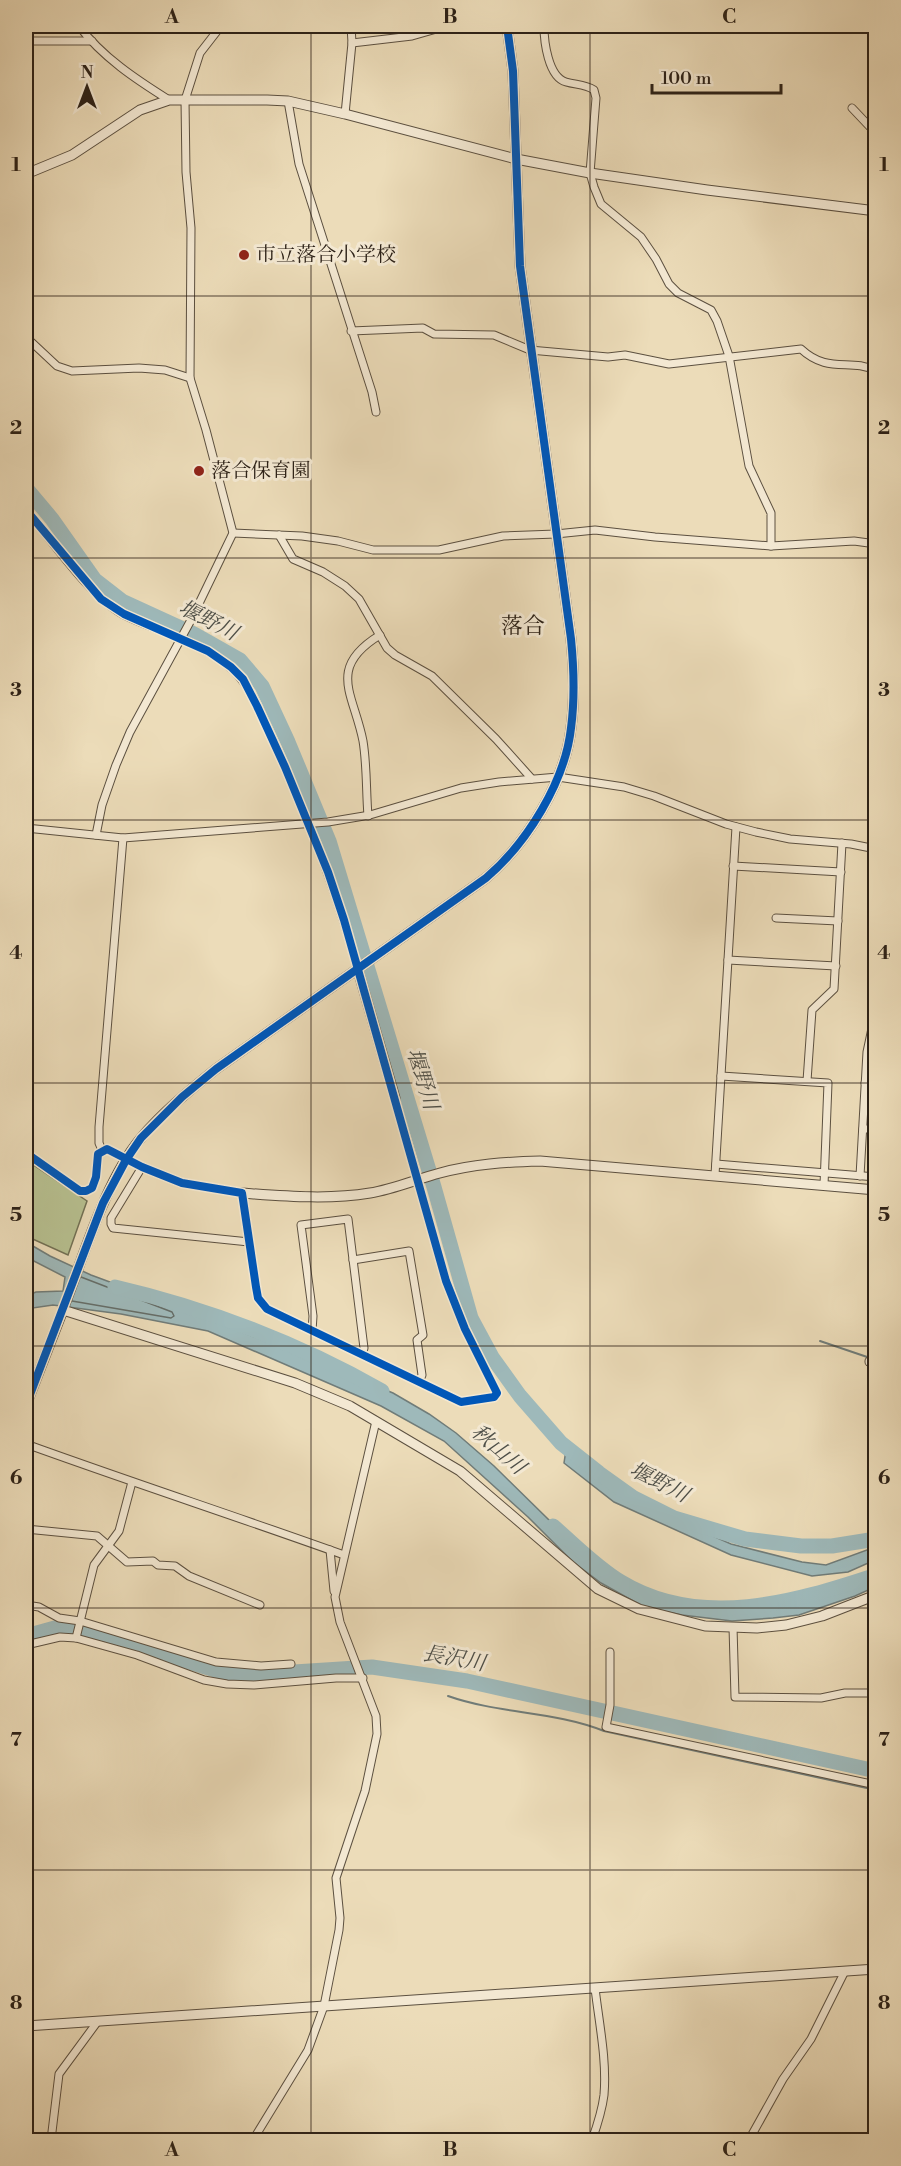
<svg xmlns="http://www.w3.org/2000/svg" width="901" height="2166" font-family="'Libre Bodoni','Noto Serif JP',serif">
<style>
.green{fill:#b7c090;stroke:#727054;stroke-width:1.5}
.water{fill:#9eb9ba;stroke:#707c79;stroke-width:1.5}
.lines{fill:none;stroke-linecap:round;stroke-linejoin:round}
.shore{stroke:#656d68;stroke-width:1.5}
.stream{stroke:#707c79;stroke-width:2}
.river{stroke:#9eb9ba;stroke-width:15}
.minor-casing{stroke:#5c5040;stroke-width:9}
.tertiary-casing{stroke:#5c5040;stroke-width:11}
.minor{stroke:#f3e8d2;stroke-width:7}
.tertiary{stroke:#f3e8d2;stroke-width:9}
.cycleway-casing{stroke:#f3e8d2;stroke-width:11}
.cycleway{stroke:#0057b8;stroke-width:8}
.grid{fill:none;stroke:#2c2117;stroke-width:1.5;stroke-opacity:0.55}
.poi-dot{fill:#8f2418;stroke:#f3e8d2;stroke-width:2}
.labels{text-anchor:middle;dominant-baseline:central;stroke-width:6;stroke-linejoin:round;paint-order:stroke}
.poi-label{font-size:20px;fill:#2c2117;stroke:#f3e8d2;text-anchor:start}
.water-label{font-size:21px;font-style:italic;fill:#4e4f48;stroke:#f3e8d2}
.quarter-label{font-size:22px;fill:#2c2117;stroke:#f3e8d2}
.neatline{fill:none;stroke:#2c2117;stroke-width:2}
.grid-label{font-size:20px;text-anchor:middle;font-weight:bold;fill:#2c2117}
</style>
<rect width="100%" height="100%" fill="#ecdcb9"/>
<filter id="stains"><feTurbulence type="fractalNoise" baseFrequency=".00333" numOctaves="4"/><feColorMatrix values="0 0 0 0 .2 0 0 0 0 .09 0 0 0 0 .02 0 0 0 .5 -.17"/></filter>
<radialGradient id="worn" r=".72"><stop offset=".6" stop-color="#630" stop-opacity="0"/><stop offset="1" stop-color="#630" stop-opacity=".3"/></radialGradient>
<!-- green -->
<polygon class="green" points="26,1160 87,1201 68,1255 26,1236"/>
<!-- water -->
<g class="water">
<polygon points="26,1242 50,1256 91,1275 215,1321 393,1393 429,1414 456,1433 494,1466 603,1573 645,1598 684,1607 732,1612 804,1602 875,1573 875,1587 855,1596 799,1615 773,1618 732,1621 682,1615 644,1607 601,1583 573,1562 528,1517 444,1441 381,1406 208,1331 121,1314 53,1305 26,1309 26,1296 36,1292 63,1291 65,1277 26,1257"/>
<polygon points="566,1450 610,1485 643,1505 731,1544 802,1562 826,1565 875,1547 875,1560 848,1572 812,1576 731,1555 614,1502 564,1463"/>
</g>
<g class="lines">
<!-- shore -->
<polyline class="shore" points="72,1301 171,1318 174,1316 172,1312 81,1277"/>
<!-- stream -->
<g class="stream">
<polyline points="820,1341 876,1360"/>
<path d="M448,1696C499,1714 554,1711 604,1731L876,1790"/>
</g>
<!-- river -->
<g class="river">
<polyline points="26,488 52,519 95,580 122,601 194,634 240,660 262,686 288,742 329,841 434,1187 471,1318 492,1357 520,1396 561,1443 599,1473 634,1498 674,1518 745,1539 801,1546 832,1546 876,1539"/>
<path d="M115,1287C206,1308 300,1344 382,1391"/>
<path d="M553,1526C575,1545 596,1567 621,1582C700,1630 795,1602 876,1575"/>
<polyline points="26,1636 62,1626 88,1631 225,1673 263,1674 372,1667 467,1681 876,1771"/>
</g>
<!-- minor casing -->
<g class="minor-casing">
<g id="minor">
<path d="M79,26C102,57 137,80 169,100"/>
<path d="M544,26C544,41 548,77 566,82C576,85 585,84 594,90L596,98L590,173L594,187L601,204L641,237L656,259L669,284L678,293L711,310L717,321L729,356L749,466L771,513V546"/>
<polyline points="26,41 92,41"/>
<polyline points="352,43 412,36 447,26"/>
<polyline points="288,101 299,164 372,392 376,412"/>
<polyline points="852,108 870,127 876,129"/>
<polyline points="345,114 352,43 351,26"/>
<path d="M351,331L423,328L434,334L494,335L530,350L608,357L625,355L669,364L801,349C829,375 851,357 876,371"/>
<polyline points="26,337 57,366 72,371 139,368 165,370 190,378"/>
<path d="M26,510C53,541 89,596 124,615C160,633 204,641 233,670C253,689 263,719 275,744C308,817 337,892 358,970"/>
<polyline points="233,533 302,536 338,541 373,550 439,550 503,536 556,534 595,530 655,537 771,546 854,541 876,544"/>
<polyline points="279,535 293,559 323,572 345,586 359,599 387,648 395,655 432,676 496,739 532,779"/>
<path d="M368,816C366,791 367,765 363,741C354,694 326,668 380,635"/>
<polyline points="26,828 123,838 328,822 370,815 461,788 499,782 558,777 624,787 654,796 726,824 756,832 790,839 851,844 876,849"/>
<polyline points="96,835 102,805 116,765 130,732 191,620 233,533 206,430 190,378 191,228 186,172 185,100 200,53 221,26"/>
<polyline points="733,866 841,872"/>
<polyline points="776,918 838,921"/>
<polyline points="728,960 836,966"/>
<polyline points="721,1076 828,1083 824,1185"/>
<polyline points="807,1081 812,1010 834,989 842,843"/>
<polyline points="865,1083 876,1084"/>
<polyline points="863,1129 876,1129"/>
<polyline points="102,1150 99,1143 99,1127 123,838"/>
<polyline points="26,1153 80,1191 86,1191 92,1188 96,1177 98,1154 107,1149 142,1167 182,1183 242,1193 256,1287 258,1298 267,1309 461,1402 494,1397 497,1393 465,1329 446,1281 395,1098"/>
<polyline points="716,1164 876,1177"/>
<polyline points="142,1167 111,1218 111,1224 113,1228 249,1242"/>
<polyline points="715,1175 736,827"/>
<polyline points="860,1176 867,1052 874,1019 876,996"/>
<polyline points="353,1260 409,1251 423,1335 417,1340 422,1375 419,1382"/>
<polyline points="312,1331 313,1316 301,1225 348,1219 364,1348 362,1355"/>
<polyline points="869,1361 869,1362"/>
<path d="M26,1444C131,1482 238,1517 344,1555"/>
<polyline points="26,1529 97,1536 127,1562 153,1561 158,1565 175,1566 189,1576 260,1605"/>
<polyline points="330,1550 334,1591"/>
<polyline points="26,1605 39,1607 59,1618 80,1621 216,1662 261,1666 291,1664"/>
<polyline points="733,1627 735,1697 821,1698 845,1693 876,1693"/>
<polyline points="76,1638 94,1565 119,1531 132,1482"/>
<polyline points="26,1645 60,1637 76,1638 137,1655 204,1680 227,1684 254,1685 336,1678 363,1678"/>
<polyline points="610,1652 610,1705 606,1727 876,1785"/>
<polyline points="51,2140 59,2074 98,2021"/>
<polyline points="253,2140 308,2050 324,2006 339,1930 340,1918 336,1878 365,1791 377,1734 376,1716 340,1622 335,1597 376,1421"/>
<path d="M592,2140C597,2126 602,2111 604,2095C607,2060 599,2023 595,1988"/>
<polyline points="749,2140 783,2079 811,2039 845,1971"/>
</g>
</g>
<!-- tertiary casing -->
<g class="tertiary-casing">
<g id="tertiary">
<polyline points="26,174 72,155 140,110 169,100 267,100 288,101 345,114 516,159 590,173 707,190 876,211"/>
<polyline points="358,970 395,1098"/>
<path d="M242,1193C284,1196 328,1200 370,1193C394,1189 417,1179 440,1173C473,1164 506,1162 540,1161L876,1190"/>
<path d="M63,1309C84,1256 105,1181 141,1138C163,1112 190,1090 216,1069L486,878C527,843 565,782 571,728C575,698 574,669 571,639L520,266L513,71L507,26"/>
<polyline points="26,1405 63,1310 295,1383 350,1406 460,1471 598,1589 639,1609 705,1626 757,1628 786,1625 822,1616 876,1595"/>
<polyline points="26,2026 876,1969"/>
</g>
</g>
<!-- minor -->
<use href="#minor" class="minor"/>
<!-- tertiary -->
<use href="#tertiary" class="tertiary"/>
<!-- cycleway casing -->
<g class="cycleway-casing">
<g id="cycleway">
<polyline points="26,510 101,599 124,614 208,651 231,667 243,679 257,706 285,767 328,872 344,920 446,1281 465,1329 497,1393 494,1397 461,1402 267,1309 258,1298 256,1287 242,1193 182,1183 142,1167 107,1149 98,1154 96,1177 92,1188 86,1191 80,1191 26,1153"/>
<path d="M26,1405L103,1203L126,1160L141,1138L182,1097L216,1069L486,878C527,843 565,782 571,728C575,698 574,669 571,639L520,266L513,71L507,26"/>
</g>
</g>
<!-- cycleway -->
<use href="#cycleway" class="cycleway"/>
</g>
<!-- grid -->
<path class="grid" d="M311,26V2140M590,26V2140M26,296H876M26,558H876M26,820H876M26,1083H876M26,1346H876M26,1608H876M26,1870H876"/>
<!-- markers -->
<g class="poi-dot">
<circle cx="244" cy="255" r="6"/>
<circle cx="199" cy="471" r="6"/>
</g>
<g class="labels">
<!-- poi labels -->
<g class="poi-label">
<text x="256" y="255">市立落合小学校</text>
<text x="211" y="471">落合保育園</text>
</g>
<!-- water labels -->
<g class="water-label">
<text transform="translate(208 621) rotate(27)">堰野川</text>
<text transform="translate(422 1079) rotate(73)">堰野川</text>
<text transform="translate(498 1450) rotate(41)">秋山川</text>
<text transform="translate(659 1483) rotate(27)">堰野川</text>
<text transform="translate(454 1659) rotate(10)">長沢川</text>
</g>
<!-- quarter labels -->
<g class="quarter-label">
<text x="523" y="626">落合</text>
</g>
</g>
<!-- margin -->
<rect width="901" height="2166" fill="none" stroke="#ecdcb9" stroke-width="66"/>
<!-- north arrow -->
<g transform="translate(87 87)" stroke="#f3e8d2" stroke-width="4.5" paint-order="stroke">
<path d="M0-4.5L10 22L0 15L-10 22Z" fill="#2c2117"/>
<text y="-9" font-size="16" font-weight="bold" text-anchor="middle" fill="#2c2117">N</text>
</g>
<!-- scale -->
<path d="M652 84v9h129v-9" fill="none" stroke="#2c2117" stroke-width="3"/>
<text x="661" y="84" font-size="18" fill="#2c2117" stroke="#f3e8d2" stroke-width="4.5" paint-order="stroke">100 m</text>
<rect x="33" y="33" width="835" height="2100" class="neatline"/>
<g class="grid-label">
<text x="172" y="23">A</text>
<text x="450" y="23">B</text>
<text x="729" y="23">C</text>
<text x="16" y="171">1</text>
<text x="884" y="171">1</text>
<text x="16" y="434">2</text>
<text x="884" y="434">2</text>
<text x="16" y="696">3</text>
<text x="884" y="696">3</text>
<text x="16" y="959">4</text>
<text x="884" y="959">4</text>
<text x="16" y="1221">5</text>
<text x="884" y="1221">5</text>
<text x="16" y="1484">6</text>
<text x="884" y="1484">6</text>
<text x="16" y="1746">7</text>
<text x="884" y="1746">7</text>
<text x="16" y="2009">8</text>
<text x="884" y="2009">8</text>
<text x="172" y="2156">A</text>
<text x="450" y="2156">B</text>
<text x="729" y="2156">C</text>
</g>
<rect width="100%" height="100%" filter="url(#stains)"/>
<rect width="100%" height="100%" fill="url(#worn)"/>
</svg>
